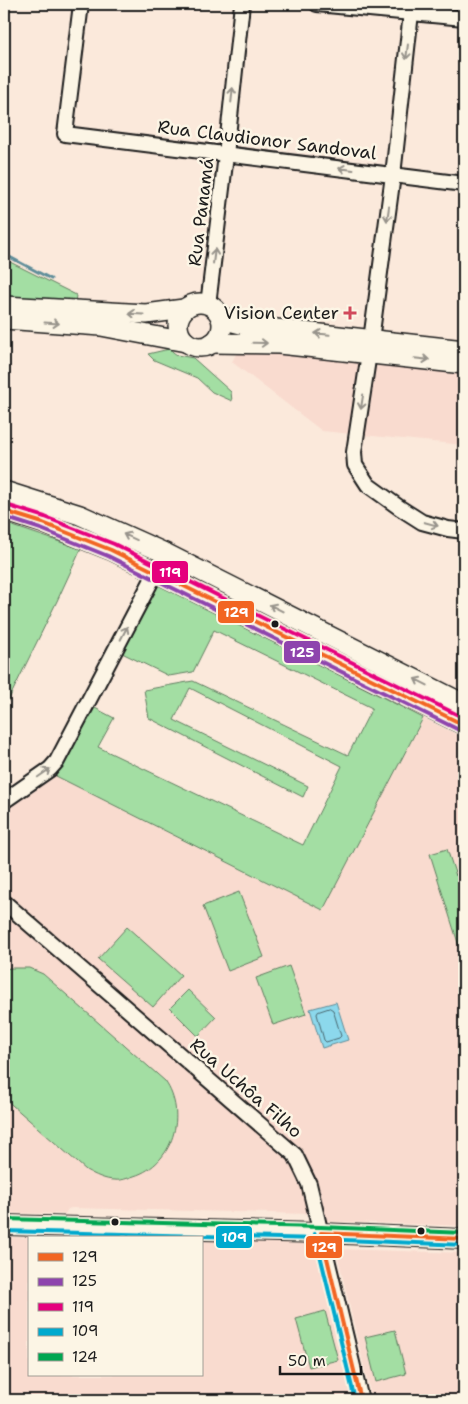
<svg xmlns="http://www.w3.org/2000/svg" width="468" height="1404" font-family="'Shantell Sans',sans-serif">
<style>
.built{fill:#f9dbcf}
.green{fill:#a3dea3;stroke:#607d60}
.water{fill:#8cd8ec;stroke:#5f8d99}
.lines{fill:none;stroke-linecap:round;stroke-linejoin:round}
.shore{stroke:#49676f;stroke-width:1}
.stream{stroke:#5f8d99;stroke-width:3}
.street-casing{stroke:#1c1c1c;stroke-width:18}
.secondary-casing{stroke:#1c1c1c;stroke-width:22}
.street{stroke:#fcf5e5;stroke-width:14}
.secondary{stroke:#fcf5e5;stroke-width:19}
.bus-1-casing{stroke:#fcf5e5;stroke-width:8}
.bus-2-casing{stroke:#fcf5e5;stroke-width:8}
.bus-3-casing{stroke:#fcf5e5;stroke-width:8}
.bus-4-casing{stroke:#fcf5e5;stroke-width:8}
.bus-5-casing{stroke:#fcf5e5;stroke-width:8}
.bus-1{stroke:#f26522;stroke-width:4}
.bus-2{stroke:#8e44ad;stroke-width:4}
.bus-3{stroke:#e5007d;stroke-width:4}
.bus-4{stroke:#00a9ce;stroke-width:4}
.bus-5{stroke:#00a651;stroke-width:4}
.oneway{stroke:#97938b}
.poi-dot{fill:#d1495b;stroke:#fcf5e5;stroke-width:2}
.bus-dot{fill:#1c1c1c;stroke:#fcf5e5;stroke-width:2}
.labels{text-anchor:middle;dominant-baseline:central;stroke-width:5;stroke-linejoin:round;paint-order:stroke}
.street-label{font-size:18px;fill:#1c1c1c;stroke:#fcf5e5}
.poi-label{font-size:18px;fill:#1c1c1c;stroke:#fcf5e5;text-anchor:end}
.line-badge{stroke:#fcf5e5;stroke-width:2}
.badge-label{font-size:14px;text-anchor:middle;font-weight:bold;fill:#fff}
</style>
<rect width="100%" height="100%" fill="#fbe9db"/>
<filter id="ink" filterUnits="userSpaceOnUse"><feTurbulence type="fractalNoise" baseFrequency=".02" numOctaves="2"/><feDisplacementMap in="SourceGraphic" scale="10" xChannelSelector="R" yChannelSelector="G"/><feConvolveMatrix kernelMatrix="1 2 1 2 8 2 1 2 1" color-interpolation-filters="sRGB"/></filter>
<g filter="url(#ink)">
<!-- built -->
<g class="built">
<polygon points="264,349 464,372 464,445 322,431 232,362 237,352"/>
<polygon points="423,718 464,738 464,1226 318,1221 310,1214 72,1208 68,1209 65,1214 4,1213 4,812 56,776 322,910"/>
<polygon points="4,1237 57,1238 29,1238 29,1375 201,1375 201,1241 316,1244 352,1400 4,1400"/>
<polygon points="336,1249 464,1253 464,1400 372,1400"/>
</g>
<!-- green -->
<g class="green">
<polygon points="4,259 76,295 75,304 4,300"/>
<polygon points="169,349 177,355 193,358 231,392 232,401 212,392 197,378 154,360 148,354"/>
<polygon points="4,523 81,549 57,601 4,709"/>
<polygon points="156,581 423,718 323,910 56,776 95,708 114,718 98,747 303,845 342,766 190,688 174,720 308,786 303,797 149,718 144,690 193,681 348,755 372,708 214,630 193,672 169,676 122,653"/>
<polygon points="447,849 456,876 459,864 464,856 464,962 430,854"/>
<polygon points="239,892 264,957 228,971 203,906"/>
<polygon points="127,927 181,975 153,1007 98,959"/>
<polygon points="289,966 306,1014 273,1025 256,978"/>
<path d="M11,968H29L43,974L165,1081C188,1114 173,1164 134,1176C128,1178 121,1181 115,1180C105,1180 95,1175 86,1170L4,1098V969Z"/>
<polygon points="188,990 216,1017 198,1036 170,1008"/>
<polygon points="325,1311 338,1360 309,1367 296,1319"/>
<polygon points="395,1330 406,1374 376,1382 365,1337"/>
</g>
<!-- water -->
<polygon class="water" points="336,1002 348,1040 322,1048 310,1009"/>
<g class="lines">
<!-- shore -->
<polygon class="shore" points="330,1008 333,1010 341,1036 339,1038 326,1042 324,1040 317,1014 318,1012"/>
<!-- stream -->
<polyline class="stream" points="4,254 51,279"/>
<!-- street casing -->
<g class="street-casing">
<g id="street">
<polyline points="81,4 65,134 464,184"/>
<polyline points="317,4 464,18"/>
<polyline points="208,305 226,155 242,4"/>
<polyline points="371,340 393,175 412,4"/>
<polyline points="369,353 354,452 355,465 368,485 400,508 422,522 448,529 464,531"/>
<polyline points="4,801 50,769 57,761 156,572"/>
<polyline points="4,902 295,1155 309,1184 361,1400"/>
</g>
</g>
<!-- secondary casing -->
<g class="secondary-casing">
<g id="secondary">
<circle cx="200" cy="325" r="22"/>
<polyline points="4,306 146,314 184,309"/>
<polyline points="220,315 229,321 249,326 464,350"/>
<polyline points="4,319 101,326 186,342"/>
<polyline points="212,343 279,344 464,364"/>
<polyline points="4,491 80,515 167,554 464,704"/>
<polyline points="4,511 43,523 111,550 464,725"/>
<polyline points="4,1225 321,1233 464,1239"/>
</g>
</g>
<!-- street -->
<use href="#street" class="street"/>
<!-- secondary -->
<use href="#secondary" class="secondary"/>
<!-- bus-1 casing -->
<g class="bus-1-casing">
<g id="bus-1">
<polyline points="4,511 43,523 111,550 464,725"/>
<polyline points="361,1400 321,1233 464,1239"/>
</g>
</g>
<!-- bus-2 casing -->
<g class="bus-2-casing">
<polyline id="bus-2" points="4,517 41,529 108,556 461,731"/>
</g>
<!-- bus-3 casing -->
<g class="bus-3-casing">
<polyline id="bus-3" points="6,505 45,517 114,544 464,718"/>
</g>
<!-- bus-4 casing -->
<g class="bus-4-casing">
<g id="bus-4">
<polyline points="4,1231 321,1239 464,1245"/>
<polyline points="315,1234 355,1400"/>
</g>
</g>
<!-- bus-5 casing -->
<g class="bus-5-casing">
<polyline id="bus-5" points="4,1219 321,1227 464,1233"/>
</g>
<!-- bus-1 -->
<use href="#bus-1" class="bus-1"/>
<!-- bus-2 -->
<use href="#bus-2" class="bus-2"/>
<!-- bus-3 -->
<use href="#bus-3" class="bus-3"/>
<!-- bus-4 -->
<use href="#bus-4" class="bus-4"/>
<!-- bus-5 -->
<use href="#bus-5" class="bus-5"/>
</g>
<!-- one-way arrows -->
<defs><path id="oneway-shaft" d="M-6 0H5M1.5-3L5.5 0L1.5 3" fill="none" stroke-width="1.6" stroke-linecap="round" stroke-linejoin="round" transform="scale(1.25)"/></defs>
<g class="oneway">
<use href="#oneway-shaft" transform="translate(407 52) rotate(97)"/>
<use href="#oneway-shaft" transform="translate(232 95) rotate(-84)"/>
<use href="#oneway-shaft" transform="translate(346 169) rotate(-173)"/>
<use href="#oneway-shaft" transform="translate(388 214) rotate(98)"/>
<use href="#oneway-shaft" transform="translate(214 256) rotate(-83)"/>
<use href="#oneway-shaft" transform="translate(136 314) rotate(-177)"/>
<use href="#oneway-shaft" transform="translate(52 323) rotate(4)"/>
<use href="#oneway-shaft" transform="translate(322 334) rotate(-174)"/>
<use href="#oneway-shaft" transform="translate(260 343) rotate(1)"/>
<use href="#oneway-shaft" transform="translate(422 359) rotate(6)"/>
<use href="#oneway-shaft" transform="translate(362 402) rotate(99)"/>
<use href="#oneway-shaft" transform="translate(431 524) rotate(15)"/>
<use href="#oneway-shaft" transform="translate(130 537) rotate(-156)"/>
<use href="#oneway-shaft" transform="translate(276 608) rotate(-153)"/>
<use href="#oneway-shaft" transform="translate(124 633) rotate(-63)"/>
<use href="#oneway-shaft" transform="translate(421 682) rotate(-153)"/>
<use href="#oneway-shaft" transform="translate(44 773) rotate(-35)"/>
</g>
</g>
<!-- markers -->
<path class="poi-dot" d="M347.5 305.5h5v5h5v5h-5v5h-5v-5h-5v-5h5z"/>
<g class="bus-dot">
<circle cx="275" cy="624" r="4.5"/>
<circle cx="115" cy="1222" r="4.5"/>
<circle cx="421" cy="1231" r="4.5"/>
</g>
<g class="labels">
<!-- street labels -->
<g class="street-label">
<text transform="translate(267 140) rotate(7)">Rua Claudionor Sandoval</text>
<text transform="translate(201 212) rotate(-83)">Rua Panamá</text>
<text transform="translate(246 1088) rotate(41)">Rua Uchôa Filho</text>
</g>
<!-- poi labels -->
<g class="poi-label">
<text x="339" y="313">Vision Center</text>
</g>
</g>
<g class="line-badge">
<rect x="151" y="560" width="38" height="24" rx="5" fill="#e5007d"/>
<rect x="217" y="600" width="38" height="24" rx="5" fill="#f26522"/>
<rect x="283" y="640" width="38" height="24" rx="5" fill="#8e44ad"/>
<rect x="215" y="1225" width="38" height="24" rx="5" fill="#00a9ce"/>
<rect x="305" y="1235" width="38" height="24" rx="5" fill="#f26522"/>
</g>
<g class="badge-label">
<text x="170" y="577">119</text>
<text x="236" y="617">129</text>
<text x="302" y="657">125</text>
<text x="234" y="1242">109</text>
<text x="324" y="1252">129</text>
</g>
<!-- margin -->
<rect width="468" height="1404" fill="none" stroke="#fcf5e5" stroke-width="20"/>
<rect x="10" y="10" width="448" height="1384" fill="none" stroke="#1c1c1c" stroke-width="2" filter="url(#ink)"/>
<!-- legend -->
<rect x="28" y="1236" width="175" height="140" fill="#fcf5e5" stroke="#a29e95"/>
<rect x="38" y="1253" width="25" height="8" fill="#f26522" stroke="#a29e95"/>
<text x="72" y="1262" font-size="15" fill="#1c1c1c">129</text>
<rect x="38" y="1278" width="25" height="8" fill="#8e44ad" stroke="#a29e95"/>
<text x="72" y="1286" font-size="15" fill="#1c1c1c">125</text>
<rect x="38" y="1303" width="25" height="8" fill="#e5007d" stroke="#a29e95"/>
<text x="72" y="1312" font-size="15" fill="#1c1c1c">119</text>
<rect x="38" y="1328" width="25" height="8" fill="#00a9ce" stroke="#a29e95"/>
<text x="72" y="1336" font-size="15" fill="#1c1c1c">109</text>
<rect x="38" y="1353" width="25" height="8" fill="#00a651" stroke="#a29e95"/>
<text x="72" y="1362" font-size="15" fill="#1c1c1c">124</text>
<!-- scale -->
<path d="M280 1366v8h81v-8" fill="none" stroke="#1c1c1c" stroke-width="2.5"/>
<text x="288" y="1366" font-size="15" fill="#1c1c1c" stroke="#fcf5e5" stroke-width="4" paint-order="stroke">50 m</text>
</svg>
